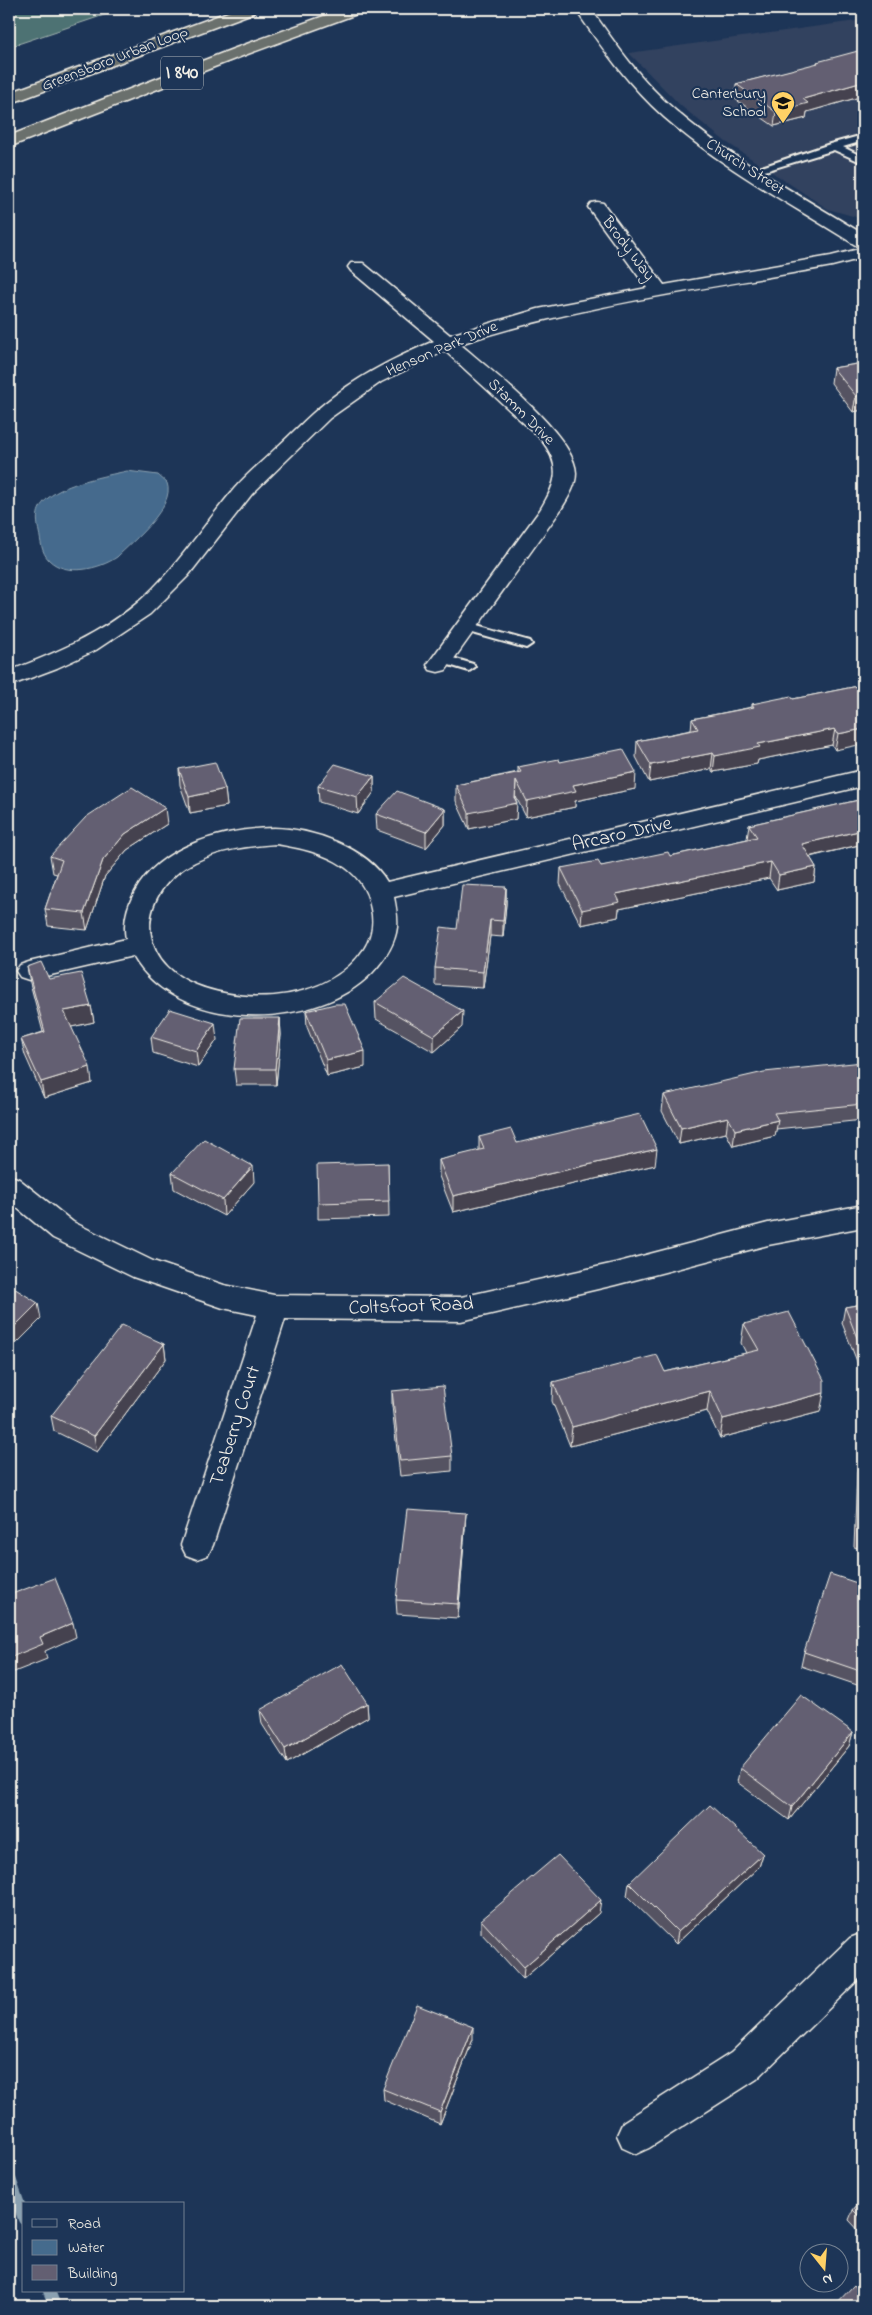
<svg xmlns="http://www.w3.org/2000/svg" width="872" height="2315" font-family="'Indie Flower',sans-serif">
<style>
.built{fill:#32425f}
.green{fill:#4e7273;stroke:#a1b2ae}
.water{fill:#456b8d;stroke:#8ba1b1}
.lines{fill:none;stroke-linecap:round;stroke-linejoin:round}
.stream{stroke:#8ba1b1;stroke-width:12}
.lane-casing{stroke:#f4f1e8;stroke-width:4}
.street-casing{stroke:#f4f1e8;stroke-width:3}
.secondary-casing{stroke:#f4f1e8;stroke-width:3}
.highway-casing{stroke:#f4f1e8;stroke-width:3}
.lane{fill:#1d3557;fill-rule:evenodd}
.street{fill:#1d3557;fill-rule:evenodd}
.secondary{fill:#1d3557;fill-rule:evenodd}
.highway{fill:#6b706d;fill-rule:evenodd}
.wall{fill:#555262;stroke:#f4f1e8}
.shaded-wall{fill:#454250;stroke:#f4f1e8}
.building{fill:#635f72;stroke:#f4f1e8}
.labels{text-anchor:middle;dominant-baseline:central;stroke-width:4.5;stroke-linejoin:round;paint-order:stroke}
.far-street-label{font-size:16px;fill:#f4f1e8;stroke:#1d3557}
.far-poi-label{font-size:16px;fill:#f4f1e8;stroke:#1d3557;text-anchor:end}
.shield{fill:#1d3557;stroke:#b4b9bc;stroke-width:1}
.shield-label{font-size:19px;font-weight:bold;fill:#f4f1e8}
.street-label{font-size:20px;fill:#f4f1e8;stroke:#1d3557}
</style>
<rect width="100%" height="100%" fill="#1d3557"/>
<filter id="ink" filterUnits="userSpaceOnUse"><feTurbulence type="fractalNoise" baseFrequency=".02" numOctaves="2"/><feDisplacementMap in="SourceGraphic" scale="10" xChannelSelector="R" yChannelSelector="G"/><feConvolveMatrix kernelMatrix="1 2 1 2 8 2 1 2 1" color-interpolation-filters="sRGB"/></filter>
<g filter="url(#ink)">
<!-- built -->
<polygon class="built" points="863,20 863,219 828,209 726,142 681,106 629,53"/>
<!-- green -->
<polygon class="green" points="9,9 122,9 9,47"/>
<!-- water -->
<path class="water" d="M127,471L158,475L167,483C176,506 132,542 117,557C100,569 66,577 49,560C41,552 41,541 39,532C36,518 36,508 48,498C66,483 104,476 127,471Z"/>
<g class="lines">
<!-- stream -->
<g class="stream">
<polyline points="9,2176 24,2219"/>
<polyline points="49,2291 55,2306"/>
</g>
<!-- lane casing -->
<g class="lane-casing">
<g id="lane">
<polygon points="863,135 863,141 843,147 863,157 863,163 834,150 755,174 747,172 830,144"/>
<polygon points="466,623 530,641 532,644 526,648 462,630 460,627"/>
<polygon points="443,655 473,664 475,667 469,671 439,662 437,659 439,656"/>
</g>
</g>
<!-- street casing -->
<g class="street-casing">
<g id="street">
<path d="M597,202L603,203L664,285L831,256L863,248V258L832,266C707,289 581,304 460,344C489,369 575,435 576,473C576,487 567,499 560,511L446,670L438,672L430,670L427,665L540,510C557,482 562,467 541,439L445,351L381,382L330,418L252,494L188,576L150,614L96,650L57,668L9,686V671C53,654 99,635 136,604C175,571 201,528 234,489C247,474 262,462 275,449C292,434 307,417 325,403C358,376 396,357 434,341L351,271L348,267L351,263H363L450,335L538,309L647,288L588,207L591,203Z"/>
<path d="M863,770V786L394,897C396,907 398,917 397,927C395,945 384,960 372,973C314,1032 176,1032 133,956L29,980L20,977L16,971L20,965L29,962L126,939C123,923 127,906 135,892C160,845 224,829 274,828C311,828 368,848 387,882ZM276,844C316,850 364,863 371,909C374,922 372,937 364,949C329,1001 249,1006 196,985C132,959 138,890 195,862C221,849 248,846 276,844Z"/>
<polygon points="9,1175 19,1179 73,1222 153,1261 224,1285 274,1295 461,1297 615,1263 768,1223 863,1205 863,1227 768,1245 615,1285 461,1321 285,1319 213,1545 208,1555 197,1559 186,1555 181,1545 257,1315 223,1308 133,1277 53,1238 9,1201"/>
<polygon points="863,1933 863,1975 757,2079 649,2148 636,2154 623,2148 617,2135 623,2122 731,2053 850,1938"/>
</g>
</g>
<!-- secondary casing -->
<g class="secondary-casing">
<path id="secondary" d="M575,9H591C616,45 642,82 676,111C733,160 800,195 863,234V247L857,246C792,205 722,168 664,117C629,86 602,48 575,9Z"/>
</g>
<!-- highway casing -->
<g class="highway-casing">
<g id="highway">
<polygon points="236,9 258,9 255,12 9,104 9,93"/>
<polygon points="343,9 365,9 362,12 245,55 9,147 9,136 233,49"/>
</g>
</g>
<!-- lane -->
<use href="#lane" class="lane"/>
<!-- street -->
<use href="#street" class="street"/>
<!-- secondary -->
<use href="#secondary" class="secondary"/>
<!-- highway -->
<use href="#highway" class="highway"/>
</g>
<!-- wall -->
<g class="wall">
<polygon points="863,54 863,96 807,112 806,118 774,126 735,99 736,84 817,64 817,62"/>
<polygon points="863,363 853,412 831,383 833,368"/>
<polygon points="863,685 835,750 832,745 758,760 757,764 713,772 711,769 649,782 636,757 637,741 691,730 692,719 752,707 752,704 793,699"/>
<polygon points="560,762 635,789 575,801 575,807 526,817 516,797 516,819 469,829 456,801 456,785 518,772 518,767"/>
<polygon points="179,769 225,789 227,806 190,813 180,785"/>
<polygon points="374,776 374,792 358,814 319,802 318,786"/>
<polygon points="863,799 863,844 810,857 816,867 814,882 777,890 769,878 619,909 618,917 581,925 560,884 561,868 601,866 670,856 747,839 749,825"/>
<polygon points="445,809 445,825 426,848 377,830 376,814"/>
<polygon points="167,824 127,850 105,876 87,930 48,926 45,909 57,874 53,873 50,856"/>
<polygon points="506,887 506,904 503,937 490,936 483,988 435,985 435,968 457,929"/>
<polygon points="27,967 91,1006 94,1022 71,1027 92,1083 44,1098 25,1055 21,1039 43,1032 30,983"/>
<polygon points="375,1002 462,1027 434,1052 376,1019"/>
<polygon points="306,1011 365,1067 327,1076 307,1027"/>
<polygon points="280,1018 281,1035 276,1085 236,1085 234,1069"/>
<polygon points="151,1037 217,1040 198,1067 153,1053"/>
<polygon points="863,1062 863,1120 776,1129 775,1136 733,1146 726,1133 679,1144 662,1111 664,1095"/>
<polygon points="479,1137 517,1143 655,1165 453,1212 439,1176 439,1160 479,1151"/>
<polygon points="388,1163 389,1217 318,1219 318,1203"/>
<polygon points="172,1173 254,1182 224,1216 174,1189"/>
<polygon points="863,1304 863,1363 858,1364 842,1323 845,1307"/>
<polygon points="744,1324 820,1412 720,1438 707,1411 570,1446 552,1401 553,1382 665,1372 746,1353 741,1343"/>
<polygon points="164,1344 166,1359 97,1452 54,1431 51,1416"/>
<polygon points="392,1391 452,1456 452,1471 400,1476 392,1406"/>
<polygon points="861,1458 863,1463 863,1549 854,1547 857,1473"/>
<polygon points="465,1528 458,1618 397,1614 396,1600"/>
<polygon points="863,1585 863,1687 801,1666 804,1652"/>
<polygon points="367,1703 368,1717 287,1763 262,1724 260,1710"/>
<polygon points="853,1732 849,1746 789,1820 737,1782 740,1768"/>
<polygon points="763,1854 759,1867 676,1944 627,1896 629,1883"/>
<polygon points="599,1913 523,1979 481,1933 481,1920"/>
<polygon points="473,2039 440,2124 384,2100 383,2089"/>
<polygon points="863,2198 863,2235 849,2220 853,2210"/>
</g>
<!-- shaded-wall -->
<g class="shaded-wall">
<polygon points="863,82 863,96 807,112 806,118 774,126 776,112 803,99"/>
<polygon points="863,395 863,410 853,412 856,396"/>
<polygon points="835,729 832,745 758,760 757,764 713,772 715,756 758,744"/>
<polygon points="863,729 863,744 835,750 838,734"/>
<polygon points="713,753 711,769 649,782 651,765"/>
<polygon points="636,772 635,789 575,801 575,807 526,817 527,801 573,785"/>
<polygon points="374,776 374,792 358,814 357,797"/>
<polygon points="516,780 515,804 517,803 516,819 469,829 469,813"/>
<polygon points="225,789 227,806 190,813 189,797"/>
<polygon points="165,808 167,824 127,850 105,876 87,930 84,913 103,860 125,834"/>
<polygon points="445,809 445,825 426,848 426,832"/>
<polygon points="863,830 863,844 799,859 802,844"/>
<polygon points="771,862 769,878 619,909 618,917 581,925 582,910 616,894"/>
<polygon points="816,867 814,882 777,890 779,875"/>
<polygon points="506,887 506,904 503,937 503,921"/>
<polygon points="490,920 490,936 483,988 483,972"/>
<polygon points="91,1006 94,1022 67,1028 64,1011"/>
<polygon points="463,1011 462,1027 434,1052 434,1036"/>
<polygon points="280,1018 281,1035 276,1085 275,1069"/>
<polygon points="215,1023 217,1040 198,1067 196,1051"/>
<polygon points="365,1051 365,1067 327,1076 326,1060"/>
<polygon points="90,1067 92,1083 44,1098 41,1082"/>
<polygon points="728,1117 726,1133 679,1144 681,1128"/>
<polygon points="778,1120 775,1136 733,1146 735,1130"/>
<polygon points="657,1149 655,1165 453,1212 453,1196"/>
<polygon points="253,1166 254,1182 224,1216 223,1200"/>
<polygon points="38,1303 41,1319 9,1351 9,1332"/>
<polygon points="164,1344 166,1359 97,1452 94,1436"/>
<polygon points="710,1391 707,1411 570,1446 572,1427"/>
<polygon points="824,1393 820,1412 720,1438 723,1419"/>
<polygon points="466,1513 465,1528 458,1618 458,1604"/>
<polygon points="73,1623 76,1637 45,1651 47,1659 9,1674 9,1658 40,1637"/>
<polygon points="367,1703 368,1717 287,1763 285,1749"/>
<polygon points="853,1732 849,1746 789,1820 792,1807"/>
<polygon points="763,1854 759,1867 676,1944 678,1932"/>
<polygon points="601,1900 599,1913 523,1979 524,1967"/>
<polygon points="473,2027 473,2039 440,2124 440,2112"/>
</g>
<!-- building -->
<g class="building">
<polygon points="858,51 863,54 863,82 803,99 808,103 776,112 736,84 818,63 817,62"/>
<polygon points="863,363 863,395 856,396 833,368"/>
<polygon points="863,685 863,729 838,734 835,729 758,744 760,747 715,756 713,753 651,765 637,741 698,729 692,719 754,707 752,704 791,696 793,699"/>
<polygon points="623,749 636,772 573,785 576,791 527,801 516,780 515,799 517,803 469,813 456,785 521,772 518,767 559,759 560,762"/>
<polygon points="215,762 225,789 189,797 179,769"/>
<polygon points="335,764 374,776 357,797 318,786"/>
<polygon points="132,787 165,808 125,834 103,860 84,913 45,909 62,860 50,856 86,817"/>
<polygon points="397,791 445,809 426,832 376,814"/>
<polygon points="863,799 863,830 802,844 816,867 779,875 771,862 616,894 620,902 582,910 561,868 598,861 601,866 668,852 670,856 757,837 749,825"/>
<polygon points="462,885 506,887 503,921 490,920 483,972 435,968 441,927 457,929"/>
<polygon points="41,962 49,979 81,973 91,1006 64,1011 90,1067 41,1082 21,1039 45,1032 27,967"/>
<polygon points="404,978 463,1011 434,1036 375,1002"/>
<polygon points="335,1004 345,1004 365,1051 326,1060 306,1011"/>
<polygon points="170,1009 215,1023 196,1051 151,1037"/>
<polygon points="240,1018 280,1018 275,1069 234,1069"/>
<polygon points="863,1062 863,1104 774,1113 778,1120 735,1130 728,1117 681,1128 664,1095 764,1072"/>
<polygon points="640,1114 657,1149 453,1196 439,1160 484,1149 479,1137 511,1129 517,1143"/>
<polygon points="204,1139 253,1166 223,1200 172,1173"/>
<polygon points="388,1163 389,1201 318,1203 317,1165"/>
<polygon points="9,1285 38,1303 9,1332"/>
<polygon points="863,1304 863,1348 861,1348 845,1307"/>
<polygon points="789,1312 824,1380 824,1393 723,1419 710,1391 572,1427 553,1382 657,1355 665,1372 759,1350 744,1324"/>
<polygon points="122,1325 164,1344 94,1436 51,1416"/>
<polygon points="443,1386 452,1456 400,1461 392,1391"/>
<polygon points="861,1458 863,1463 863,1533 858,1533"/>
<polygon points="407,1509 466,1513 458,1604 396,1600"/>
<polygon points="830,1574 863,1585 863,1672 804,1652"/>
<polygon points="55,1578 73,1623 40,1637 43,1644 9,1658 9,1595"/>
<polygon points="342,1664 367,1703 285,1749 260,1710"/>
<polygon points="801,1695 853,1732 792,1807 740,1768"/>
<polygon points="710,1805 763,1854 678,1932 629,1883"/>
<polygon points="558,1855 601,1900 524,1967 481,1920"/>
<polygon points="417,2005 473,2027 440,2112 383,2089"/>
<polygon points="863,2198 863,2220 853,2210"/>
<polygon points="854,2285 863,2295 863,2306 834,2306"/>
</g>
</g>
<!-- icons -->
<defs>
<g id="school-pin" transform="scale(1.25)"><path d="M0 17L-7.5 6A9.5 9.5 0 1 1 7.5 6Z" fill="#ffd166" stroke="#1d3557"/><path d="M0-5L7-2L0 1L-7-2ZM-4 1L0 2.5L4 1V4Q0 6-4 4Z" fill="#111"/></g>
</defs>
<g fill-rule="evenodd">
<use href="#school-pin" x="783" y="103"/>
</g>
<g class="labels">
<!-- far-street labels -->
<g class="far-street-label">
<text transform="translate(115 59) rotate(-21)">Greensboro Urban Loop</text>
<text transform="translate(745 167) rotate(33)">Church Street</text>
<text transform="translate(628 249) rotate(53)">Brody Way</text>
<text transform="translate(442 349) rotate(-23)">Henson Park Drive</text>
<text transform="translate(521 412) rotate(45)">Stamm Drive</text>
</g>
<!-- far-poi labels -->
<g class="far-poi-label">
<text x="766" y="94">Canterbury<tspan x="766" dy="18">School</tspan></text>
</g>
<!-- shield labels -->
<rect class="shield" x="161" y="56.5" width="42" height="33" rx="4"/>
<g class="shield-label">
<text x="182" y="73">I 840</text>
</g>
<!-- street labels -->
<g class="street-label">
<text transform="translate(622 835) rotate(-13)">Arcaro Drive</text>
<text transform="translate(411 1307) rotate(-2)">Coltsfoot Road</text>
<text transform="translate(236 1426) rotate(-72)">Teaberry Court</text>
</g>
</g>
<!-- margin -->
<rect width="872" height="2315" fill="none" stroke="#1d3557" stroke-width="30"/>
<rect x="15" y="15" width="842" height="2285" fill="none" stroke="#f4f1e8" stroke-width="2" filter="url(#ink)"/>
<!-- legend -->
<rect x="22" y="2202" width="162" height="90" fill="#1d3557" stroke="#738091"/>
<rect x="32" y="2219" width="25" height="8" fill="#1d3557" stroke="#738091"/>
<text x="68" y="2228" font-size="15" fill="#f4f1e8">Road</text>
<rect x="32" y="2240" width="25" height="15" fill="#456b8d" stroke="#738091"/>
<text x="68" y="2252" font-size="15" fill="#f4f1e8">Water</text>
<rect x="32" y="2265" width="25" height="15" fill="#635f72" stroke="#738091"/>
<text x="68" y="2278" font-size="15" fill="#f4f1e8">Building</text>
<!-- north arrow -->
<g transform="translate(824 2268) rotate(163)"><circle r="24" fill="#1d3557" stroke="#738091"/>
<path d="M0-4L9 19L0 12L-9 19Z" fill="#ffd166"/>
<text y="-8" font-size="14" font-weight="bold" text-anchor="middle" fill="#f4f1e8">N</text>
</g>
</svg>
